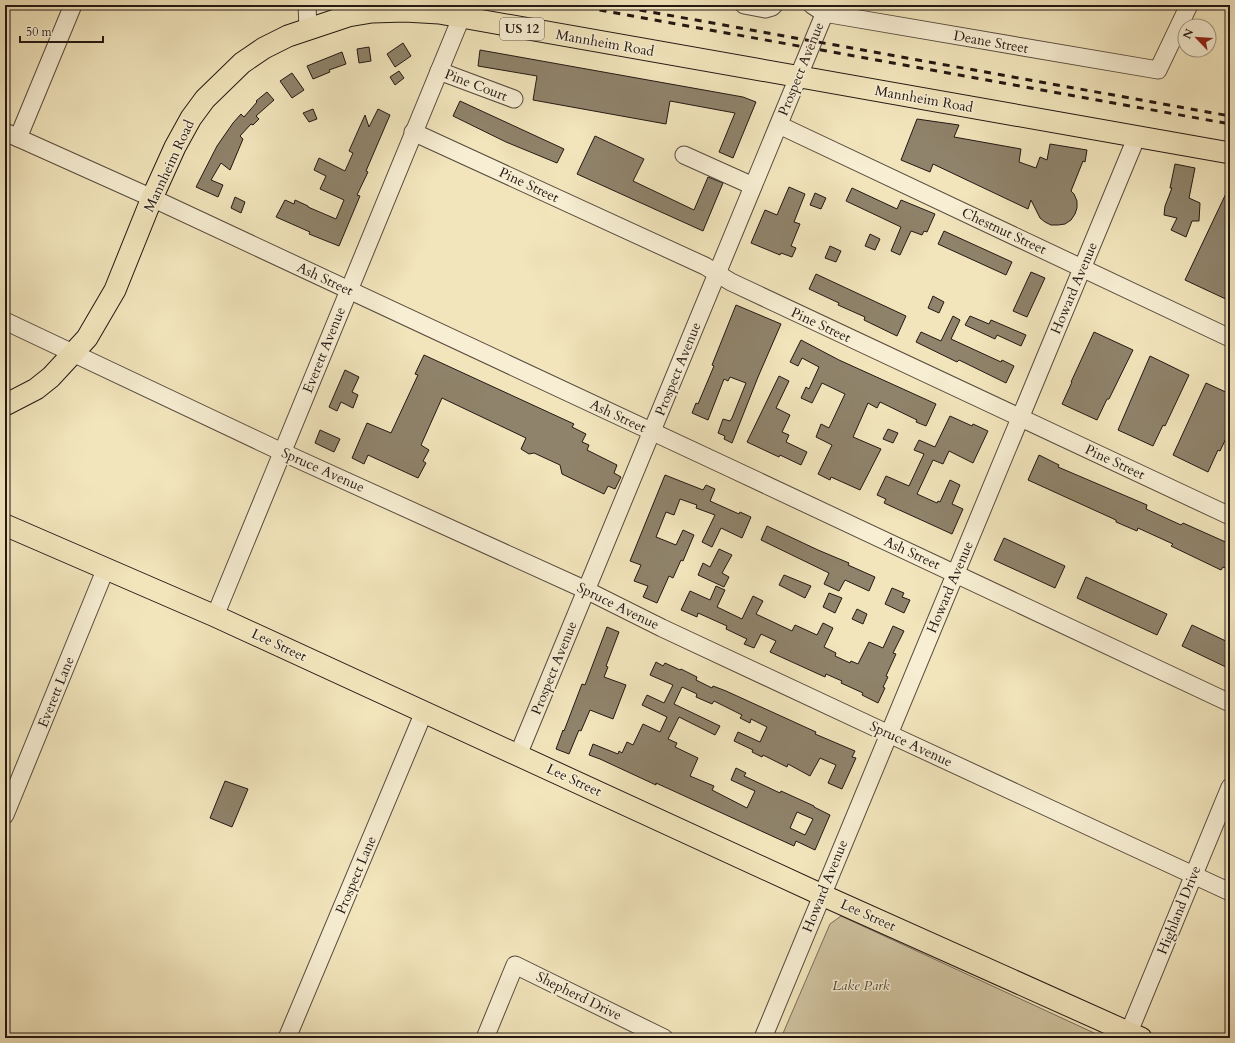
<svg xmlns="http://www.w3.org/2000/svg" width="1235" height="1043" font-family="Cardo,serif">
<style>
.green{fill:#cfc29f;stroke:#796d59}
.building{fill:#8f836b;stroke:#231813;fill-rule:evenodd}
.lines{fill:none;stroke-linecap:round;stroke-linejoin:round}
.minor-casing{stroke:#574b3d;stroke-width:19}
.major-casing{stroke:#231813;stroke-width:23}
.minor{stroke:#f7eed3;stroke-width:17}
.major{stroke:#f2e5bc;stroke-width:21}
.rail{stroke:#231813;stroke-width:3;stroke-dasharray:7 7;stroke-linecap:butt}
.labels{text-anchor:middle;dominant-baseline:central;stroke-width:3;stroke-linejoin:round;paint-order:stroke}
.shield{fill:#f7eed3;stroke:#63584d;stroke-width:1}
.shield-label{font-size:13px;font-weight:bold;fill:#231813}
.street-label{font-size:14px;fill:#231813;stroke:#f7eed3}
.park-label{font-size:14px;font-style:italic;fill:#574b3d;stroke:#f7eed3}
</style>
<rect width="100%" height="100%" fill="#f2e5bc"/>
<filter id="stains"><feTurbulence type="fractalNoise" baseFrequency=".005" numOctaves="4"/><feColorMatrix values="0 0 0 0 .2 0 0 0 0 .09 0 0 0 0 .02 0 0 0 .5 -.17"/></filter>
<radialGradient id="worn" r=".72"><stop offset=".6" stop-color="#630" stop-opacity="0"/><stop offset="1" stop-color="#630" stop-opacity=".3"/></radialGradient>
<!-- green -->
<polygon class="green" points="841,916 1105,1038 781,1038 830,924"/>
<!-- building -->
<g class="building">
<polygon points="403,43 411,56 395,67 387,54"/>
<polygon points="369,47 371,61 359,63 357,49"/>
<polygon points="480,50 743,97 756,102 733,158 719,152 735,113 670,101 666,124 533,100 537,76 478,66"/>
<polygon points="342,52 346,64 329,70 330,72 313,79 307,66"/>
<polygon points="399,71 404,78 395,85 390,77"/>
<polygon points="292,73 304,90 292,98 280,81"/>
<polygon points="267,92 274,100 256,116 259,119 253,125 251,124 240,136 243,139 230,170 221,163 211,180 223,185 218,197 196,187 217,146 233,123 241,114 244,117 257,102 256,101"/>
<polygon points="460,101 564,149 557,163 506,142 453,116"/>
<polygon points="313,109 317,119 309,122 303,113"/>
<polygon points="378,109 390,115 366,171 368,172 357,195 360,196 339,246 309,234 310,232 276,217 285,200 294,204 295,200 308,206 308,207 336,219 344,200 320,189 326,176 314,170 319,158 345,171 353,153 349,151 365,115 369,127"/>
<polygon points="917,119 959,125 954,137 1021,149 1019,162 1036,168 1040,157 1047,160 1050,144 1087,150 1085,162 1083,161 1071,191 1074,194 1077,201 1077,208 1075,214 1071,220 1065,224 1058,225 1051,225 1045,222 1040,218 1031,200 1028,209 933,164 930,172 901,160"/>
<polygon points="595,136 644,159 633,181 694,210 708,177 723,183 703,231 577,174"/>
<polygon points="1175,164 1195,168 1189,198 1200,203 1199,221 1192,221 1186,237 1171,230 1177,218 1164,215 1165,206 1172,188 1170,188"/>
<polygon points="1230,185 1230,301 1185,280"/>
<polygon points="789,187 805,194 794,222 800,224 791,246 796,248 792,257 781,253 780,255 751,243 765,210 777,215"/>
<polygon points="852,188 897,209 901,200 935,214 927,232 924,231 922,235 911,231 900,255 891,251 901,227 846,201"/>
<polygon points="815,193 826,198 821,209 810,205"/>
<polygon points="235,197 245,202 241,213 231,208"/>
<polygon points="944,231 1012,262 1006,275 938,244"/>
<polygon points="870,234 880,239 875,250 865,246"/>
<polygon points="830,246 841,251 836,262 825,258"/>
<polygon points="1031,272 1045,278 1027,317 1013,311"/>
<polygon points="816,274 906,316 897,336 864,320 865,317 838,305 839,303 809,289"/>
<polygon points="933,296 944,302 939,313 928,308"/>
<polygon points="736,305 781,324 758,377 732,443 724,439 725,436 718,433 723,419 730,421 732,418 746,383 730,377 728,381 724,379 708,420 692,413 696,403 698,404 714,366 712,365"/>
<polygon points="953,316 960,320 951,339 1001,362 1002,360 1014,366 1006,383 959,360 957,362 916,342 921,332 941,341"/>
<polygon points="970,316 989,324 991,320 1026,335 1021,346 997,335 995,339 965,325"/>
<polygon points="1094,332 1133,350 1109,399 1107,399 1097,420 1062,404 1072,382 1071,382"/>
<polygon points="801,340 839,360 936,404 926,426 916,422 917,420 880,402 877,408 868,403 853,437 881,449 860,490 831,477 830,480 818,474 832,445 816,437 821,424 829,428 845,394 822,383 812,403 801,398 806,387 809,389 819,367 802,358 798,366 790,362"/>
<polygon points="424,355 574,424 572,427 586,434 582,442 589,445 587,450 617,465 614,473 621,477 615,489 608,486 604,494 562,474 560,465 534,453 529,454 521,449 526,438 442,398 421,445 429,450 423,461 426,463 418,478 368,455 364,464 352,458 367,423 391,433 418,375 415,374"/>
<polygon points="1150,356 1189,375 1165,426 1163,425 1153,446 1118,430"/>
<polygon points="345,370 359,377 352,392 358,395 353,408 341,402 337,411 329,407"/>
<polygon points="779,376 789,381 776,408 790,415 782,432 789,435 786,442 807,452 801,465 780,455 779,457 747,442"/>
<polygon points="1206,383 1230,394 1230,430 1220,451 1218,450 1208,472 1173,455"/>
<polygon points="950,416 972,426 973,424 988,431 973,463 949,451 943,464 933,460 917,494 937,503 938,501 940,502 950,480 960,485 952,504 963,509 952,534 884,503 886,499 877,495 886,476 909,486 924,454 914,450 919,440 935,447"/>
<polygon points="888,429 898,433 893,443 883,439"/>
<polygon points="320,430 340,439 334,452 315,443"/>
<polygon points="1039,455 1059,465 1058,467 1147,505 1146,509 1181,525 1183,523 1230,544 1230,570 1223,567 1221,570 1171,546 1173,544 1138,528 1137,531 1116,522 1116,520 1028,480"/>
<polygon points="665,475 703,490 706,485 715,489 710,501 739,514 740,512 751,517 742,538 721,528 712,547 702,542 715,515 696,508 697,505 680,499 674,515 666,512 656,537 676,545 683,530 694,535 683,561 681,560 673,578 669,576 657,603 643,597 648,586 634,581 641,565 630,561"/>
<polygon points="767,526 818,550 849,563 848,565 875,577 869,591 845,580 839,591 824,584 829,573 761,540"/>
<polygon points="1004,538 1065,566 1055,588 994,560"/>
<polygon points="719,549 732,555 722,573 729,577 724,587 698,575 703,563 710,567"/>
<polygon points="784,575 811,586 805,598 779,585"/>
<polygon points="1086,577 1167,614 1157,635 1077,598"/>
<polygon points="716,586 725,590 717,607 742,619 753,596 763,601 756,614 792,631 795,625 817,635 823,623 833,628 824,647 836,653 835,656 850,663 851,661 858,664 869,642 883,648 893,626 904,631 893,653 896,654 886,676 888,677 883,687 885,688 878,703 862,695 863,693 841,683 842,681 826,674 825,677 770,652 776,641 761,634 754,648 744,644 747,639 726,629 727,626 698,613 697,617 681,610 690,591 710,600"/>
<polygon points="892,588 904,593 902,597 910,600 904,613 885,604"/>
<polygon points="829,593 842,598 835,613 823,607"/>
<polygon points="857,609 867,614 863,624 852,619"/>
<polygon points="1192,625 1230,643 1230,669 1182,646"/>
<polygon points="607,627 619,632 606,666 608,667 604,677 626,685 613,719 590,710 581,731 579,730 569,754 556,749 563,730 564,731 582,684 585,685"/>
<path d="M656,662L663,666L665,663L680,670L681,669L697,677L696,680L712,688L713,686L726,691L816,732L815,734L855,751L852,757L856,758L842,789L828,783L836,765L820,758L810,776L788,764L787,767L763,755L762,757L752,752L753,750L734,741L738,732L760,742L767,727L751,719L750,723L740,718L742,715L714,701L712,704L696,697L697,694L682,687L674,704L720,726L715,735L679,717L668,739L677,743L675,747L698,758L690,776L714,786L712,790L747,808L755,791L731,780L736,768L746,773L744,776L780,793L781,791L814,806V807L830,815L815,850L796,841L794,846L656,783V785L600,759L589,755L593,744L618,754L619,751L622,753L627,742L633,745L643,724L660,732L667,717L642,705L647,695L664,703L673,685L650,675ZM797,812L813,819L805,835L790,828Z"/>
<polygon points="225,781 248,789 232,827 210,818"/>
</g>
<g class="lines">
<!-- minor casing -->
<g class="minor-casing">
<g id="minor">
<polyline points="307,5 308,29"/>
<polyline points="744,5 765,9 772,7 774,5"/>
<polyline points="812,5 824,13 1158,70 1189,5"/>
<polyline points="439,71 514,99"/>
<polyline points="779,125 1230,338"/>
<polyline points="5,132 152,198 730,468 1230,703"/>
<polyline points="413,132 705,266 731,282 1230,516"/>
<polyline points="18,138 73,5"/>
<polyline points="684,155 753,186"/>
<polyline points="5,321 282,452 586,590 662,628 876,728 1230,892"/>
<polyline points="215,616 461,18"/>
<polyline points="518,755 828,5"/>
<polyline points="5,815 106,568"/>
<polyline points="1129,1032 1230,787"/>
<polyline points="287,1038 424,712"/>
<polyline points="485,1038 515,965 664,1038"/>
<polyline points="763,1038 1137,136"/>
</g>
</g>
<!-- major casing -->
<g class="major-casing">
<g id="major">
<polyline points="5,405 36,389 51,377 87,338 115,290 152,198 175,147 191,118 205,99 242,63 264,48 288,36 348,16 372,12 405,11 439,13 1230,153"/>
<polyline points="5,525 215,616 822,895 1141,1038"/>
</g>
</g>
<!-- minor -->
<use href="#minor" class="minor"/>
<!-- major -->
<use href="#major" class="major"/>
<!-- rail -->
<g class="rail">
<polyline points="572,5 1230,124"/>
<polyline points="612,5 1230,116"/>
</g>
</g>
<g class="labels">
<!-- shield labels -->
<rect class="shield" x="500" y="18" width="44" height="22" rx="3"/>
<g class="shield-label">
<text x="522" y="29">US 12</text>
</g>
<!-- street labels -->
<g class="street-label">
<text transform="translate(991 42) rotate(10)">Deane Street</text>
<text transform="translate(605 43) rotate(10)">Mannheim Road</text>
<text transform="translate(801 69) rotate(-68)">Prospect Avenue</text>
<text transform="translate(476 85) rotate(21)">Pine Court</text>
<text transform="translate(924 99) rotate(10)">Mannheim Road</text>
<text transform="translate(169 166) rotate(-65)">Mannheim Road</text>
<text transform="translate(529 185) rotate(25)">Pine Street</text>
<text transform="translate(1004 231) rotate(25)">Chestnut Street</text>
<text transform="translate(325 279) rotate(25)">Ash Street</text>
<text transform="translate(1074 288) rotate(-67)">Howard Avenue</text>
<text transform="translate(821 325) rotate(25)">Pine Street</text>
<text transform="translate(324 350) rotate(-68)">Everett Avenue</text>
<text transform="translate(678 369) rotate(-68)">Prospect Avenue</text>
<text transform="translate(618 416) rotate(25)">Ash Street</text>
<text transform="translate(1115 462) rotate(25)">Pine Street</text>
<text transform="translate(323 470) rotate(24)">Spruce Avenue</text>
<text transform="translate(912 553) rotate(25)">Ash Street</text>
<text transform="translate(950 587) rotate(-67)">Howard Avenue</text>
<text transform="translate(618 606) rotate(26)">Spruce Avenue</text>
<text transform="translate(279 645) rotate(25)">Lee Street</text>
<text transform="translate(554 668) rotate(-68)">Prospect Avenue</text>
<text transform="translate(56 692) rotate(-68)">Everett Lane</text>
<text transform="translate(911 744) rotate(25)">Spruce Avenue</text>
<text transform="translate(574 780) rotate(25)">Lee Street</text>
<text transform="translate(356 875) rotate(-67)">Prospect Lane</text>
<text transform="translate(825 886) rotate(-68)">Howard Avenue</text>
<text transform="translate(1179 910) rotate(-68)">Highland Drive</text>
<text transform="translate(868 915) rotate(24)">Lee Street</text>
<text transform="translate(579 996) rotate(26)">Shepherd Drive</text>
</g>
<!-- park labels -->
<g class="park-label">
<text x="861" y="985">Lake Park</text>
</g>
</g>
<!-- margin -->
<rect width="1235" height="1043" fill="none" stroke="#f2e5bc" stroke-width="20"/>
<rect x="6" y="6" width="1223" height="1031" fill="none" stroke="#231813" stroke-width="2"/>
<rect x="10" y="10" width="1215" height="1023" fill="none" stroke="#231813"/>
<!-- north arrow -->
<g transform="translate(1197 38) rotate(295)"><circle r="19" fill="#f7eed3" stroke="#a29886"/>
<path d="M0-3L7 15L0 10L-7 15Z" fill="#8f2418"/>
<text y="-6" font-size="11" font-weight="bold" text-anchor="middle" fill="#231813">N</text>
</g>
<!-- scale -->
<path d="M20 36v6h83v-6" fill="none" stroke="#231813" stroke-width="2"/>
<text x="26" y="36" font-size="12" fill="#231813" stroke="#f7eed3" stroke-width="3" paint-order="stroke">50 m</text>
<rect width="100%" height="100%" filter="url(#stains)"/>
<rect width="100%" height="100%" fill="url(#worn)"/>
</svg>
